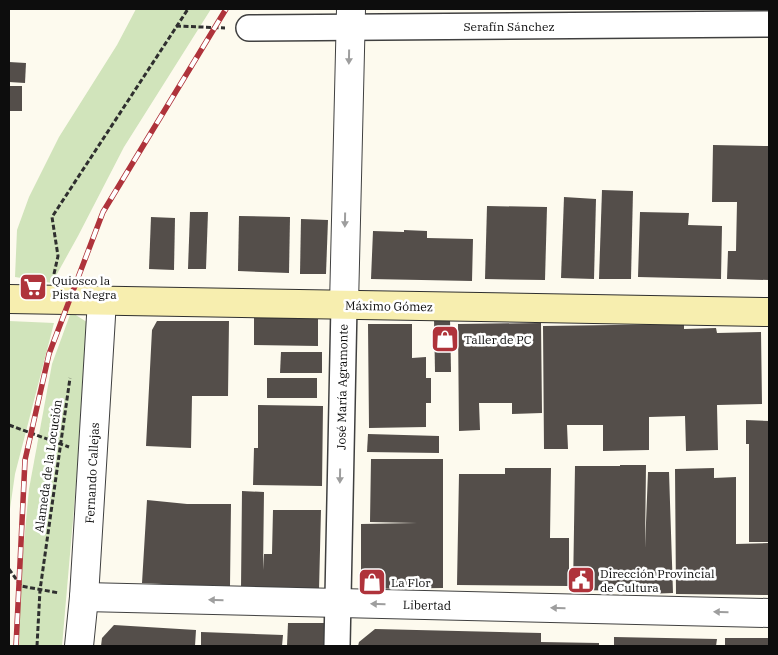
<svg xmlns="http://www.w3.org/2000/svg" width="778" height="655" font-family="'IBM Plex Serif',serif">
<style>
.green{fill:#d1e4bb}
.building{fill:#544e4a}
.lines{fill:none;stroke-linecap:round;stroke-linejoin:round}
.minor-casing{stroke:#404040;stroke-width:28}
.tertiary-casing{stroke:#404040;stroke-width:30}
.secondary-casing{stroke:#2f2f2f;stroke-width:30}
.path{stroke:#2f2f2f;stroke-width:3;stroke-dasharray:5 2.5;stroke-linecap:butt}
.minor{stroke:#fff;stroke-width:25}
.tertiary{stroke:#fff;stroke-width:28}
.secondary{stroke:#f7eeaf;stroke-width:28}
.rail-casing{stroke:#af333b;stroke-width:5.5}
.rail{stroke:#fff;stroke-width:4;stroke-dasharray:11;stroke-linecap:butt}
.oneway{fill:#9e9e9e}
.labels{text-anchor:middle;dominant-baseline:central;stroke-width:5;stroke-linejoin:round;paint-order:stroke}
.street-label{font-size:12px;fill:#0d0d0d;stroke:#fff}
.poi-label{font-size:12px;fill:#0d0d0d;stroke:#fff;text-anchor:start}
</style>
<rect width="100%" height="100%" fill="#fdfaee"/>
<!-- green -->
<g class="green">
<polygon points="136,9 211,9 124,147 78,236 52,283 15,277 17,230 29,197 59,137 117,45"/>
<polygon points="71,312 90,324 62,646 18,646 19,595 29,489 52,364"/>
<polygon points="9,321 54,323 15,474 9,516"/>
</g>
<!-- building -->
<g class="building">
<polygon points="9,62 26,63 25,83 9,82"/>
<rect x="9" y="86" width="13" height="25"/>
<polygon points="713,145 769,146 769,280 727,279 728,251 736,251 737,202 712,202"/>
<polygon points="602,190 633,191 631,279 599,279"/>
<polygon points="564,197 596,199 594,279 561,278"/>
<polygon points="487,206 547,207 545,280 485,279"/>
<polygon points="190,212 208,212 206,269 188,269"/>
<polygon points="640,212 689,213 688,225 722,226 721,279 638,277"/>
<polygon points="239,216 290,217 289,273 238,271"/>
<polygon points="151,217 175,218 174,270 149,269"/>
<polygon points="301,219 328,220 326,274 300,274"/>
<polygon points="404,230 427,231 427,238 473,239 472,281 371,279 373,231 404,232"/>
<polygon points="254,316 318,317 318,346 254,345"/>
<polygon points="434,317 450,317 451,372 435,372"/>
<polygon points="157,321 229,321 228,396 192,396 191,448 146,446 152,330"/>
<polygon points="541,323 542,413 512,414 512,403 479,403 480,430 459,431 458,324"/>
<polygon points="368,324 412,324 412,358 426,357 426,378 431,378 431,403 426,403 426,427 369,428"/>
<polygon points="684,324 684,329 716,328 717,333 761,332 762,404 717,405 718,450 686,451 685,416 649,417 649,450 603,451 603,425 567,425 568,449 544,449 543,326"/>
<polygon points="281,352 322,352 322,373 280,373"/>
<rect x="267" y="378" width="50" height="20"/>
<polygon points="258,405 323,406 322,486 253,485 254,448 258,448"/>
<polygon points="746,420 769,421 769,542 749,542 749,444 746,444"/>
<polygon points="368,434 439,436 439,453 367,452"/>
<polygon points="371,459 443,459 443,588 361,589 361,524 417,523 370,522"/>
<polygon points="620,465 646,465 645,548 648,472 669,472 673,593 645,594 645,591 573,590 575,466 620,466"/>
<polygon points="505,468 551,468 550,538 569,538 569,586 457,585 459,474 505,474"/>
<polygon points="714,468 714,478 736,477 736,544 769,543 769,595 676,594 675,469"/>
<polygon points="242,491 264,492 263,570 264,554 272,554 273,510 321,510 319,590 241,588"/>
<polygon points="147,500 187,504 231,504 230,586 182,585 142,583"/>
<polygon points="288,623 330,623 330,646 287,646"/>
<polygon points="114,625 196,630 195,646 101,646 102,638"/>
<polygon points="375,629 541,633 541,642 599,643 599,646 358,646 359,642"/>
<polygon points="201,632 283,635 282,646 201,646"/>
<polygon points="614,637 717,639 716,646 614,646"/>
<rect x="725" y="638" width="44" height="8"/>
</g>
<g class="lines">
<!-- minor casing -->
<g class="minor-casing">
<g id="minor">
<polyline points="249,28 769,24"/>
<polyline points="337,646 344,305"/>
</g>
</g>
<!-- tertiary casing -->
<g class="tertiary-casing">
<g id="tertiary">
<polyline points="344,305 351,9"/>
<polyline points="84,597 769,613"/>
<polyline points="79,646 84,597 102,300"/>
</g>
</g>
<!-- secondary casing -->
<g class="secondary-casing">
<polyline id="secondary" points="9,299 769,312"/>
</g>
<!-- path -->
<g class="path">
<polyline points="176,26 225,28"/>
<polyline points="54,274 58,256 52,217 188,9"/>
<polyline points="9,425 69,447"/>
<polyline points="9,569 21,586 59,593"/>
<polyline points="37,646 40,590 70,378"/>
</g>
<!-- minor -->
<use href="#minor" class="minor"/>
<!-- tertiary -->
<use href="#tertiary" class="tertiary"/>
<!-- secondary -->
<use href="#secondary" class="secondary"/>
<!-- rail casing -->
<g class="rail-casing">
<polyline id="rail" points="16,646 25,460 49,354 103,212 226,9"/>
</g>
<!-- rail -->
<use href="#rail" class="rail"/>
</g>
<!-- one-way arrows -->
<defs><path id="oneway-solid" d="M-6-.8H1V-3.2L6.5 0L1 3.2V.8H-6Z" transform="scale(1.25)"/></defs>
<g class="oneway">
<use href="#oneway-solid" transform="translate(349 57) rotate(91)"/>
<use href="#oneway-solid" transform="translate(345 220) rotate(91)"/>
<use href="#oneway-solid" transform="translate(340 476) rotate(91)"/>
<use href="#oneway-solid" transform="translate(216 600) rotate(-179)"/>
<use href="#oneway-solid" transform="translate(378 604) rotate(-179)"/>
<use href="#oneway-solid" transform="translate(558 608) rotate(-179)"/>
<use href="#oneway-solid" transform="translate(721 612) rotate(-179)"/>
</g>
<!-- icons -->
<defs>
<g id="supermarket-square" transform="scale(1.4375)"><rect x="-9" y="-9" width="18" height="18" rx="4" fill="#af333b" stroke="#fff"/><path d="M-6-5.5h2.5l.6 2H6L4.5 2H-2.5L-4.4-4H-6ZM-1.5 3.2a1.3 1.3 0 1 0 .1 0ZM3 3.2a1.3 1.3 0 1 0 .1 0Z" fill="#fff"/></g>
<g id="shop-square" transform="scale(1.4375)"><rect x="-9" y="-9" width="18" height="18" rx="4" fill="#af333b" stroke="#fff"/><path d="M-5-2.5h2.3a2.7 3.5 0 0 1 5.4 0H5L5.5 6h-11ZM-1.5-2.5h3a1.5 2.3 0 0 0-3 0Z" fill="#fff"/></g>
<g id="civic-square" transform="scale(1.4375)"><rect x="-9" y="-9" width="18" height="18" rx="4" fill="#af333b" stroke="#fff"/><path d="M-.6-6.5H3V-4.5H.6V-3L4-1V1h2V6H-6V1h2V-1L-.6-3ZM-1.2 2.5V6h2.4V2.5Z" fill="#fff"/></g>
</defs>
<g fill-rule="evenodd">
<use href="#supermarket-square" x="33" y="287"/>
<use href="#shop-square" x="445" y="339"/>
<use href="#civic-square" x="581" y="580"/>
<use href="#shop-square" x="372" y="582"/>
</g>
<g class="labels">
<!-- street labels -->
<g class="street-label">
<text x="509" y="26">Serafín Sánchez</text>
<text transform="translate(389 306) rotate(1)">Máximo Gómez</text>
<text transform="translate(342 387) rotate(-89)">José María Agramonte</text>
<text transform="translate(48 466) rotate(-82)">Alameda de la Locución</text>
<text transform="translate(92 473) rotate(-87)">Fernando Callejas</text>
<text transform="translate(427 605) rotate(1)">Libertad</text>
</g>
<!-- poi labels -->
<g class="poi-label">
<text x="52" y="280">Quiosco la<tspan x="52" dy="14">Pista Negra</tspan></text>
<text x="464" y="339">Taller de PC</text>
<text x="600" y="573">Dirección Provincial<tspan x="600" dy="14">de Cultura</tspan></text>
<text x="391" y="582">La Flor</text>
</g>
</g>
<!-- border -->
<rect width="778" height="655" fill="none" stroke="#0d0d0d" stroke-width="20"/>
</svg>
